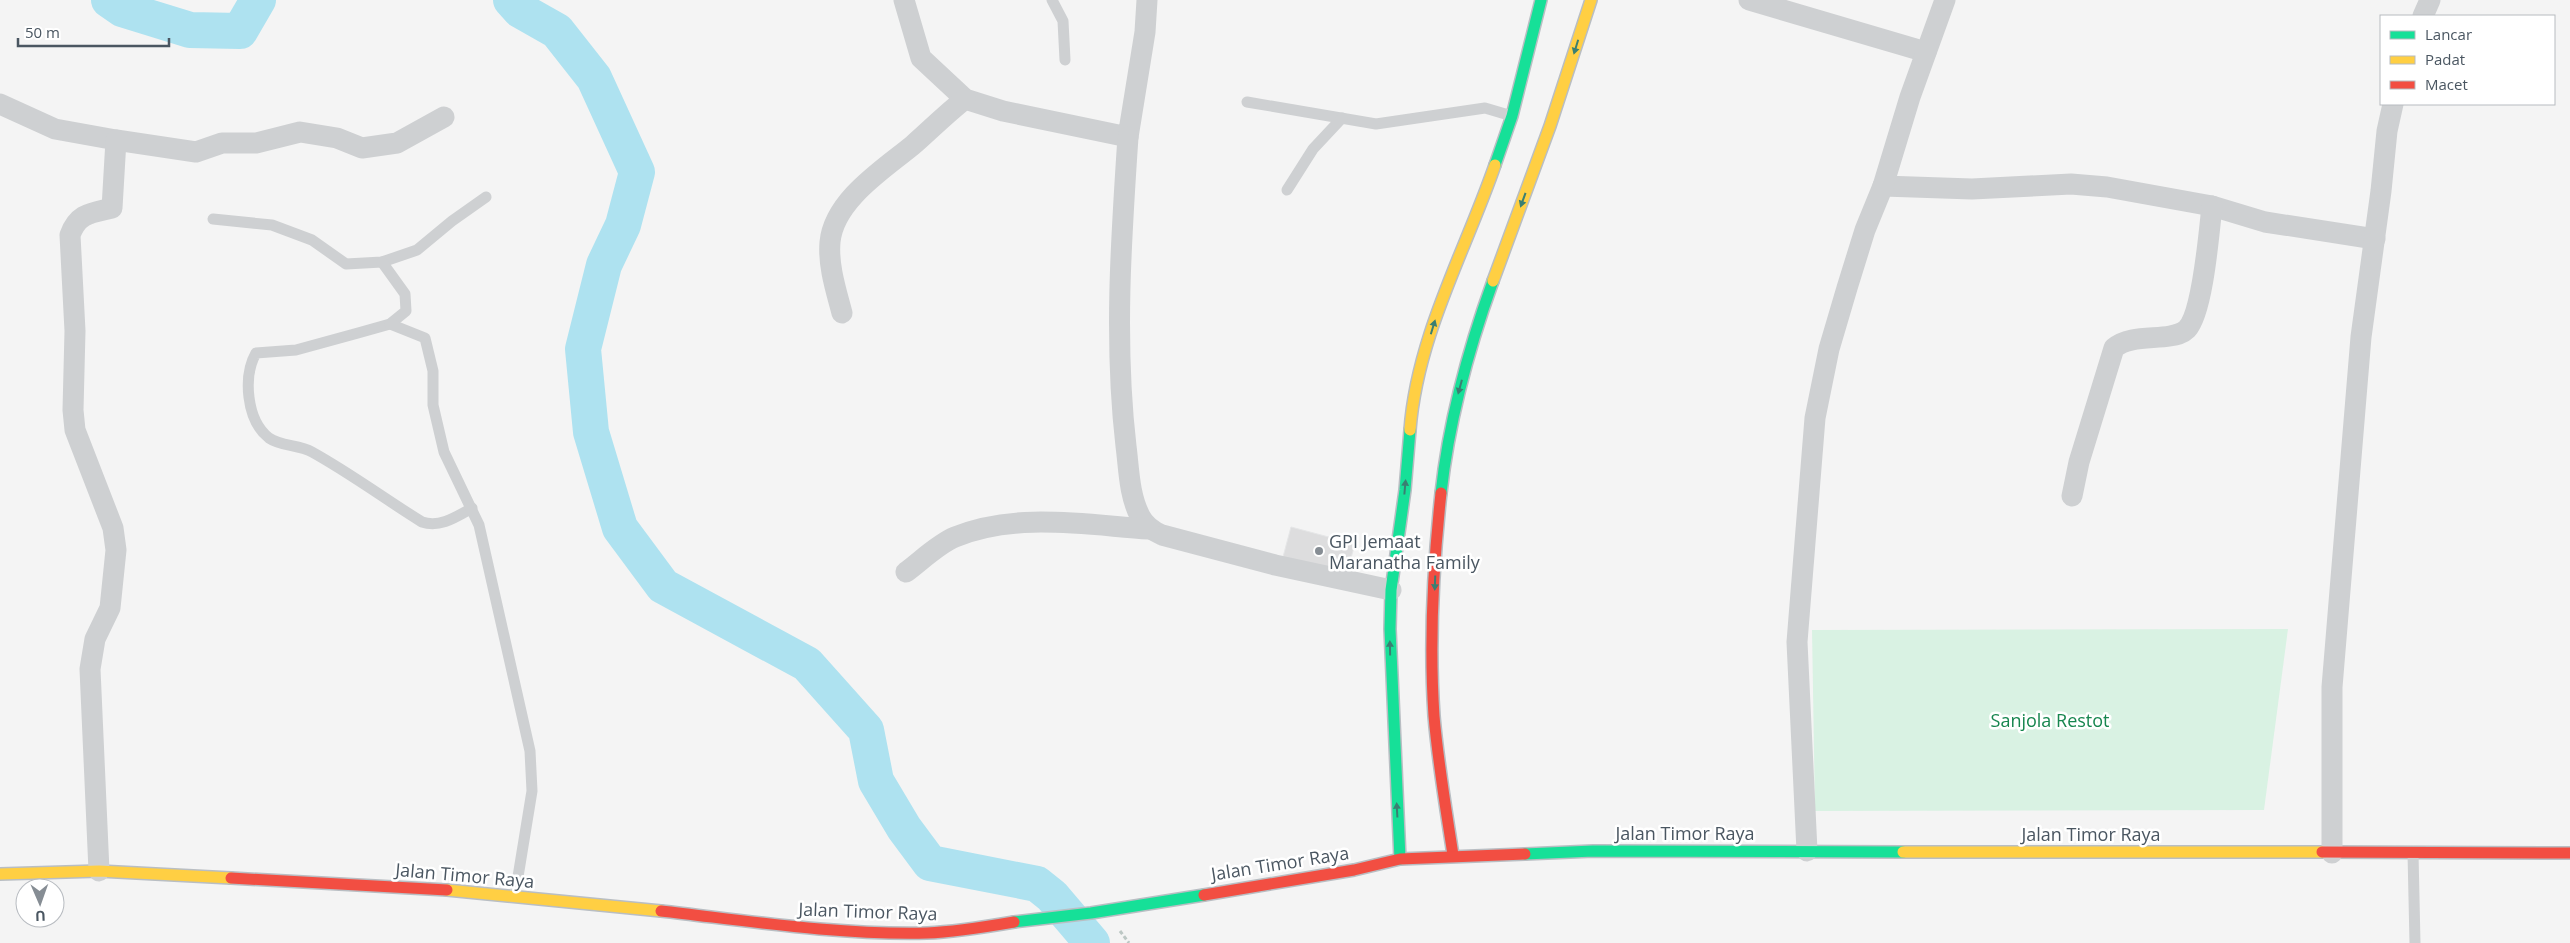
<svg xmlns="http://www.w3.org/2000/svg" width="2570" height="943" font-family="'Open Sans',sans-serif">
<style>
.green{fill:#d9f2e3}
.lines{fill:none;stroke-linecap:round;stroke-linejoin:round}
.river{stroke:#aee2f0;stroke-width:36}
.building{fill:#ddddde;stroke:#e5e6e7}
.fast-casing{stroke:#b9bec3;stroke-width:14}
.slow-casing{stroke:#b9bec3;stroke-width:14}
.jam-casing{stroke:#b9bec3;stroke-width:14}
.path{stroke:#bcc7c4;stroke-width:3;stroke-dasharray:4 2.5;stroke-linecap:butt}
.lane{stroke:#ced0d2;stroke-width:11}
.street{stroke:#ced0d2;stroke-width:21}
.fast{stroke:#16e098;stroke-width:11}
.slow{stroke:#ffcf43;stroke-width:11}
.jam{stroke:#f24e42;stroke-width:11}
.oneway{fill:#3a7f72}
.poi-dot{fill:#868d94;stroke:#fff;stroke-width:2}
.labels{text-anchor:middle;dominant-baseline:central;stroke-width:5;stroke-linejoin:round;paint-order:stroke}
.poi-label{font-size:18px;fill:#4a5661;stroke:#fff;text-anchor:start}
.park-label{font-size:18px;fill:#17864f;stroke:#fff}
.street-label{font-size:18px;fill:#4a5661;stroke:#fff}
</style>
<rect width="100%" height="100%" fill="#f4f4f4"/>
<!-- green -->
<polygon class="green" points="2288,629 2264,810 1815,811 1812,630"/>
<g class="lines">
<!-- river -->
<g class="river">
<polyline points="109,0 122,9 190,30 240,31 258,0"/>
<polyline points="511,0 520,10 557,31 594,78 637,172 623,225 604,265 583,349 591,432 620,528 663,586 807,664 866,730 876,781 904,828 930,863 1037,884 1052,896 1092,943"/>
</g>
</g>
<!-- building -->
<polygon class="building" points="1291,527 1355,544 1346,575 1283,557"/>
<g class="lines">
<!-- fast casing -->
<g class="fast-casing">
<g id="fast">
<polyline points="1495,165 1512,116 1541,0"/>
<path d="M1441,493C1449,420 1468,350 1493,281"/>
<polyline points="1525,854 1593,851 1903,852"/>
<polyline points="1400,859 1390,629 1391,590 1405,490 1410,430"/>
<polyline points="1014,922 1091,913 1204,895"/>
</g>
</g>
<!-- slow casing -->
<g class="slow-casing">
<g id="slow">
<polyline points="1493,281 1550,126 1591,0"/>
<path d="M1410,430C1417,336 1465,252 1495,165"/>
<polyline points="1903,852 2322,852"/>
<polyline points="0,874 99,871 231,878"/>
<polyline points="447,890 661,911"/>
</g>
</g>
<!-- jam casing -->
<g class="jam-casing">
<g id="jam">
<path d="M1441,493C1433,567 1429,641 1434,716C1438,763 1446,809 1453,855"/>
<polyline points="2322,852 2570,853"/>
<polyline points="231,878 447,890"/>
<polyline points="1204,895 1354,870 1400,859 1525,854"/>
<path d="M661,911C749,921 838,935 927,933C956,932 985,927 1014,922"/>
</g>
</g>
<!-- path -->
<polyline class="path" points="1120,931 1129,943"/>
<!-- lane -->
<g class="lane">
<polyline points="1052,0 1063,21 1065,60"/>
<polyline points="1247,102 1376,124 1485,108 1512,116"/>
<polyline points="1287,190 1313,149 1342,118"/>
<polyline points="213,219 272,225 312,240 346,264 382,262 417,250 452,221 486,197"/>
<path d="M382,262L405,294L406,311L390,324L358,333L296,350L256,353C243,376 246,420 269,438C280,446 299,445 312,452C350,473 385,499 422,522C440,528 456,517 472,508"/>
<polyline points="390,324 425,338 433,371 433,405 444,452 479,525 530,751 532,791 515,895"/>
<polyline points="2413,853 2415,943"/>
</g>
<!-- street -->
<g class="street">
<polyline points="904,0 921,58 965,99 1003,111 1128,137 1145,32 1147,0"/>
<polyline points="1749,0 1926,52"/>
<polyline points="2423,16 2430,0"/>
<polyline points="0,104 55,129 116,140"/>
<path d="M1128,137C1121,240 1114,343 1126,446C1129,469 1129,495 1140,516C1145,526 1153,531 1162,535L1275,565L1391,590"/>
<polyline points="1883,186 1972,189 2071,184 2107,187 2212,206 2265,222 2375,239"/>
<path d="M842,313C836,290 828,266 830,242C834,200 884,169 913,145C930,130 946,114 965,99"/>
<path d="M2072,496L2079,462L2114,348C2128,336 2152,339 2170,336C2176,335 2182,334 2187,329C2203,312 2209,232 2212,206"/>
<path d="M906,572C921,561 938,544 955,537C1016,512 1086,525 1149,529"/>
<polyline points="1807,851 1797,642 1815,418 1829,349 1847,288 1865,230 1883,186 1910,97 1945,0"/>
<polyline points="2332,853 2332,687 2361,337 2381,191 2387,131 2393,104"/>
<path d="M99,871L90,669L95,639L110,608L116,550L113,528L75,430L73,410L75,331L70,235C78,213 91,213 112,208L116,140L196,152L222,143H256L300,132L337,138L362,148L397,143L444,117"/>
</g>
<!-- fast -->
<use href="#fast" class="fast"/>
<!-- slow -->
<use href="#slow" class="slow"/>
<!-- jam -->
<use href="#jam" class="jam"/>
</g>
<!-- one-way arrows -->
<defs><path id="oneway-solid" d="M-6-.8H1V-3.2L6.5 0L1 3.2V.8H-6Z" transform="scale(1.25)"/></defs>
<g class="oneway">
<use href="#oneway-solid" transform="translate(1576 47) rotate(107)"/>
<use href="#oneway-solid" transform="translate(1523 200) rotate(110)"/>
<use href="#oneway-solid" transform="translate(1433 327) rotate(-73)"/>
<use href="#oneway-solid" transform="translate(1460 387) rotate(105)"/>
<use href="#oneway-solid" transform="translate(1405 487) rotate(-85)"/>
<use href="#oneway-solid" transform="translate(1435 583) rotate(92)"/>
<use href="#oneway-solid" transform="translate(1390 648) rotate(-91)"/>
<use href="#oneway-solid" transform="translate(1397 810) rotate(-93)"/>
</g>
<!-- markers -->
<circle class="poi-dot" cx="1319" cy="551" r="5"/>
<g class="labels">
<!-- poi labels -->
<g class="poi-label">
<text x="1329" y="541">GPI Jemaat<tspan x="1329" dy="21">Maranatha Family</tspan></text>
</g>
<!-- park labels -->
<g class="park-label">
<text x="2050" y="720">Sanjola Restot</text>
</g>
<!-- street labels -->
<g class="street-label">
<text x="1685" y="833">Jalan Timor Raya</text>
<text x="2091" y="834">Jalan Timor Raya</text>
<text transform="translate(1280 863) rotate(-9)">Jalan Timor Raya</text>
<text transform="translate(465 875) rotate(5)">Jalan Timor Raya</text>
<text transform="translate(868 911) rotate(2)">Jalan Timor Raya</text>
</g>
</g>
<!-- legend -->
<rect x="2380" y="15" width="175" height="90" fill="#ffffff" stroke="#b7bbc0"/>
<rect x="2390" y="31" width="25" height="8" fill="#16e098" stroke="#b7bbc0"/>
<text x="2425" y="40" font-size="15" fill="#4a5661">Lancar</text>
<rect x="2390" y="56" width="25" height="8" fill="#ffcf43" stroke="#b7bbc0"/>
<text x="2425" y="65" font-size="15" fill="#4a5661">Padat</text>
<rect x="2390" y="81" width="25" height="8" fill="#f24e42" stroke="#b7bbc0"/>
<text x="2425" y="90" font-size="15" fill="#4a5661">Macet</text>
<!-- north arrow -->
<g transform="translate(40 903) rotate(178)"><circle r="24" fill="#ffffff" stroke="#b7bbc0"/>
<path d="M0-4L9 19L0 12L-9 19Z" fill="#868d94"/>
<text y="-8" font-size="14" font-weight="bold" text-anchor="middle" fill="#4a5661">U</text>
</g>
<!-- scale -->
<path d="M18 38v8h151v-8" fill="none" stroke="#4a5661" stroke-width="2.5"/>
<text x="25" y="38" font-size="15" fill="#4a5661" stroke="#ffffff" stroke-width="4" paint-order="stroke">50 m</text>
</svg>
